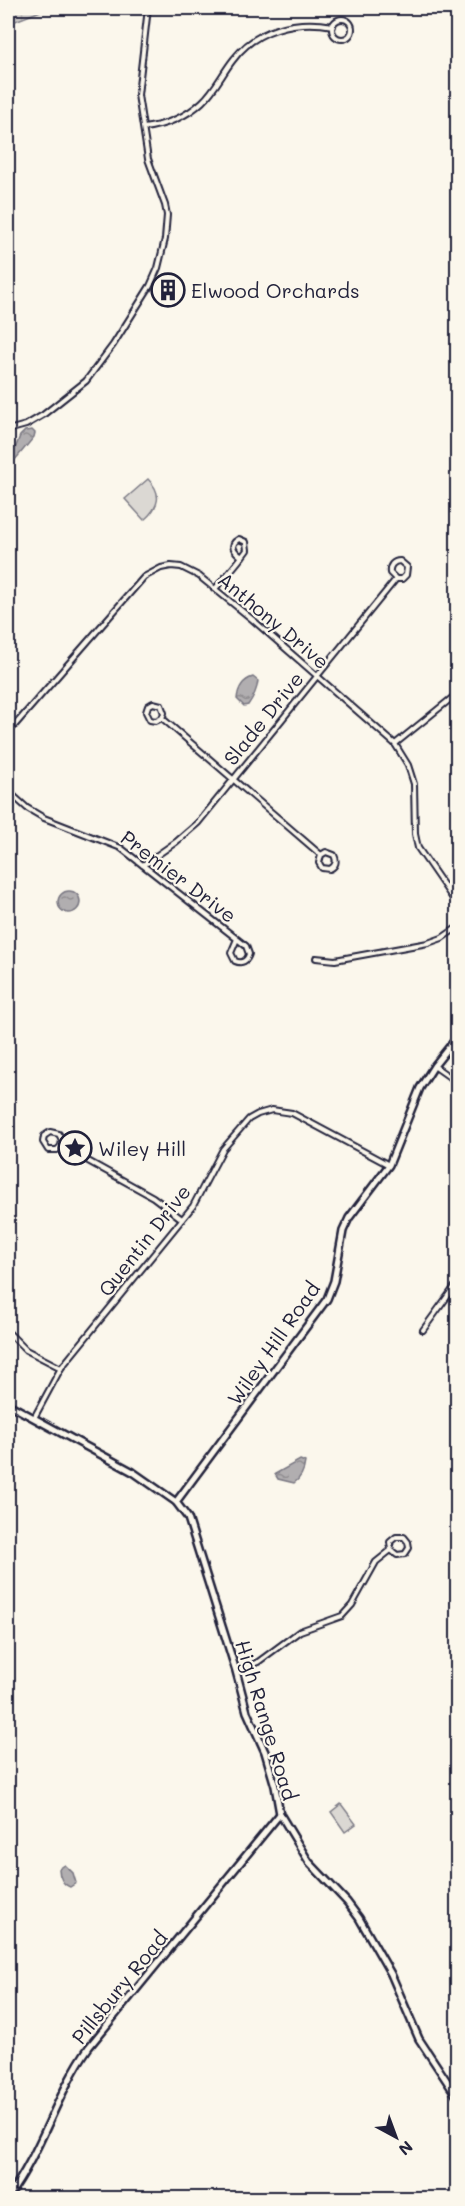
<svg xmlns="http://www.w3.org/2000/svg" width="465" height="2206" font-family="Mali,sans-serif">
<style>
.wetland{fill:url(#wetland-marsh);stroke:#7e7d87;stroke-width:1.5}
.garden{fill:#dbd8d3;stroke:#7e7d87;stroke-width:1.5}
.water{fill:url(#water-ripples);stroke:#787681;stroke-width:1.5}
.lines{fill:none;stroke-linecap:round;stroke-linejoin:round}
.stream{stroke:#787681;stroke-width:1.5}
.minor-casing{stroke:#22223b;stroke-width:8}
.tertiary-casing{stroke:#22223b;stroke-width:10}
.minor{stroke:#fbf7ec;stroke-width:4}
.tertiary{stroke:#fbf7ec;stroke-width:5}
.labels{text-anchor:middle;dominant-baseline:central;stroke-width:4.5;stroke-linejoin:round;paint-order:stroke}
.poi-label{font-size:20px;fill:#22223b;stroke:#fbf7ec;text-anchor:start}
.street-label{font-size:20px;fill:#22223b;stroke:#fbf7ec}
</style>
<defs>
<pattern id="wetland-marsh" width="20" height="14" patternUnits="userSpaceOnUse" patternTransform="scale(1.5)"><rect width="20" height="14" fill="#dbd8d3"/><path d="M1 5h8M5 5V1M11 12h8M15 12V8" fill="none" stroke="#bcb9b6"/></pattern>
<pattern id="water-ripples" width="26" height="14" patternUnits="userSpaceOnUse" patternTransform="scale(1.5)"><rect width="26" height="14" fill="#b1aeb0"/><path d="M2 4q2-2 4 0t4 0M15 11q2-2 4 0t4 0" fill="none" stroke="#908d90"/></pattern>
</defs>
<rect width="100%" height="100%" fill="#fbf7ec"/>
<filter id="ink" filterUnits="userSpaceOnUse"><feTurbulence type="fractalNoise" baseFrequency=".0167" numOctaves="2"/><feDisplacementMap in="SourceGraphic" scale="12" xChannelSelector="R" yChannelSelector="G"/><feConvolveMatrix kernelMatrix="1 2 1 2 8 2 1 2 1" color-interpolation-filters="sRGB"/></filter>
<g filter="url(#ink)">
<!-- wetland -->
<polygon class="wetland" points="8,8 48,8 8,24"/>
<!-- garden -->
<g class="garden">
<path d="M148,479C163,494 159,507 144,520L125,499Z"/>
<polygon points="341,1804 356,1824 345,1832 331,1812"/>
</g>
<!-- water -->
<g class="water">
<polygon points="32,430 35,433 34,437 14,461 11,459 20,436 25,431"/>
<path d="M253,677L258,681C257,690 253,698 248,705L244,706L237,699C238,689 243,680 253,677Z"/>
<circle cx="69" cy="902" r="11"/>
<path d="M300,1460L305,1462C304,1471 301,1478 294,1483L278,1479L275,1474Z"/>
<path d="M65,1865L73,1873L76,1883L70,1887C63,1885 59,1877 59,1869Z"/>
</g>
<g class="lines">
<!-- stream -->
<polyline class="stream" points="8,9 13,8"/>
<!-- minor casing -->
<g class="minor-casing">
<g id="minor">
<circle cx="342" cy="29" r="10"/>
<path d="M144,128C166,125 186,117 202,102C215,90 222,74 233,60C256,29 295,19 333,26"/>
<polyline points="8,430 26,425 43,415 86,381 113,345 150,286 158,268 165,239 167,215 165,205 148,159 138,95 148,8"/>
<path d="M215,589C226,576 237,564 247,550L246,542L239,539C228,545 235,552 242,557"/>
<path d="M162,718L156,721L150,720L146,712L148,706L153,703L161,705L164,713L162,718L321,855L319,863L322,868L330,869C336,866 337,861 334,855L326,852L321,855"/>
<polyline points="8,733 144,577 161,568 171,566 181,567 199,576 253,620 395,744 408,765 414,784 415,834 418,848 458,906"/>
<polyline points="395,744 458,693"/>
<path d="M8,791L27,808L44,818L121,848L246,946L249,954C247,961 242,964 235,961L231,953L237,939"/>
<path d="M143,865L176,842L198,823L396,579H402L406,575L407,567L400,561C393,561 389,566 390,573L396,579"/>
<polyline points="316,958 335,960 428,943 442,938 458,927"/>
<polyline points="434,1066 458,1083"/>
<polyline points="61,1146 57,1150 48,1150 43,1142 44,1136 50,1132 59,1134 62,1140 61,1146 153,1197 182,1219"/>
<polyline points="423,1330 458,1282"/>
<polyline points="8,1332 26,1350 61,1368"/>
<polyline points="34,1418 61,1368 193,1206 223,1149 249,1119 258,1114 272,1110 292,1113 389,1165"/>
<polyline points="236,1671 258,1662 300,1631 342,1616 352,1605 376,1562 391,1550 397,1555 405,1554 409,1548 408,1542 404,1537 396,1537 390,1542 391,1550"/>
</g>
</g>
<!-- tertiary casing -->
<g class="tertiary-casing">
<g id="tertiary">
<polyline points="8,1404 133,1472 176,1502 188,1518 236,1671 247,1712 265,1752 275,1786 280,1814 309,1862 347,1902 359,1918 391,1974 419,2039 458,2098"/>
<polyline points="176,1502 327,1299 334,1281 343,1231 349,1218 389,1165 420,1088 434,1066 458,1036"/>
<path d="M8,2197C42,2151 56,2094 89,2047L280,1814"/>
</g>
</g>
<!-- minor -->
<use href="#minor" class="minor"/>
<!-- tertiary -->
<use href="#tertiary" class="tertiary"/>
</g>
</g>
<!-- icons -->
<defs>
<g id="building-ring" transform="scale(1.725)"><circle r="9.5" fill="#fbf7ec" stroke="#22223b" stroke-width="1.5"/><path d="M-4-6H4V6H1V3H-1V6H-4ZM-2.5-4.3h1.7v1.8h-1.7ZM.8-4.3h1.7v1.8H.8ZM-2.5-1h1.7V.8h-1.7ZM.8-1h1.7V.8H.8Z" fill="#22223b"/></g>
<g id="sight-ring" transform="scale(1.725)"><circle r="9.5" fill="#fbf7ec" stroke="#22223b" stroke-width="1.5"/><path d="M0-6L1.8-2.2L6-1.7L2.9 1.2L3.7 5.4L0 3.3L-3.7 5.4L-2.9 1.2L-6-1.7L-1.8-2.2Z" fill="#22223b"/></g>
</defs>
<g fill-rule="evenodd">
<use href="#building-ring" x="168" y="290"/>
<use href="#sight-ring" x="75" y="1148"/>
</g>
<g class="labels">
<!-- poi labels -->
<g class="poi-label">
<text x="191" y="290">Elwood Orchards</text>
<text x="98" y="1148">Wiley Hill</text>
</g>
<!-- street labels -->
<g class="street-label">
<text transform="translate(274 620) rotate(40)">Anthony Drive</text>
<text transform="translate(263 718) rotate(-51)">Slade Drive</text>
<text transform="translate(179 876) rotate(37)">Premier Drive</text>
<text transform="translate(144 1240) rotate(-52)">Quentin Drive</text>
<text transform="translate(273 1343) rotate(-55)">Wiley Hill Road</text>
<text transform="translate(267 1720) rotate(73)">High Range Road</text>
<text transform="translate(119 1987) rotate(-51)">Pillsbury Road</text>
</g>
</g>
<!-- margin -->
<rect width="465" height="2206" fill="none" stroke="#fbf7ec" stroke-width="30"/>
<rect x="15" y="15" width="435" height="2176" fill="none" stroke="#22223b" stroke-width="2" filter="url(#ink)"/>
<!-- north arrow -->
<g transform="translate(396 2137) rotate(139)" stroke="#fbf7ec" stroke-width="4.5" paint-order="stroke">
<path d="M0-4.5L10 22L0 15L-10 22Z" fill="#22223b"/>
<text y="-9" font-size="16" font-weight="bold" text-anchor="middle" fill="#22223b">N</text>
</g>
</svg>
